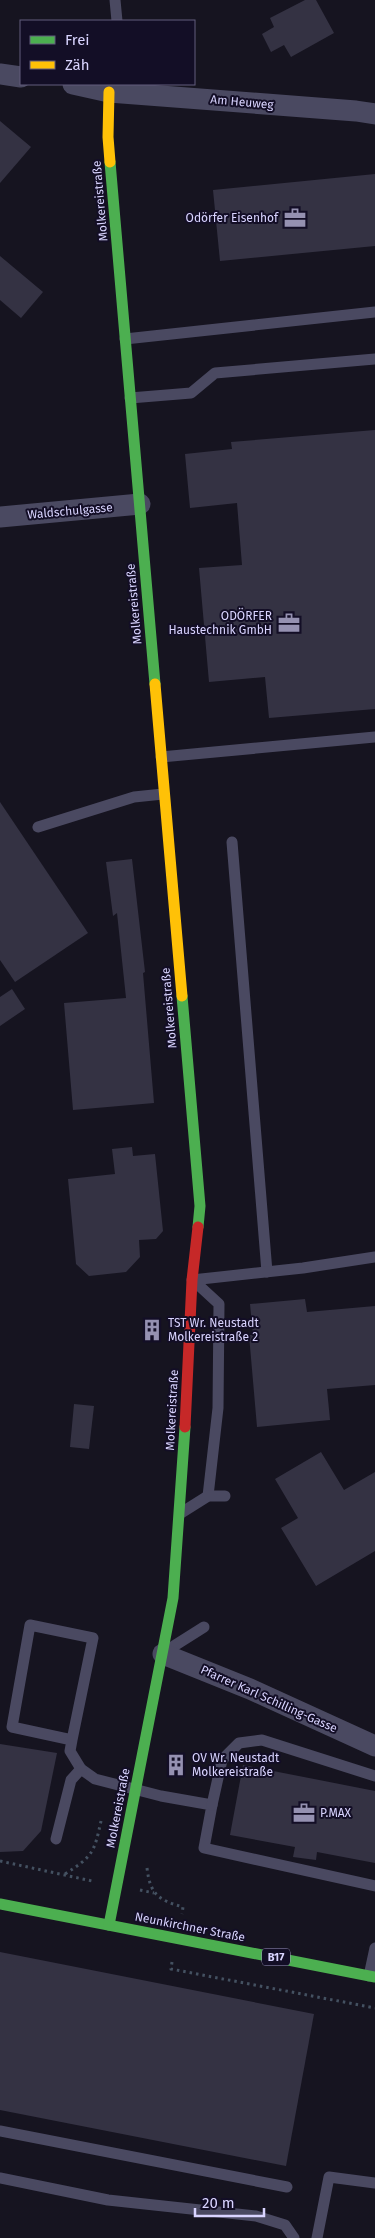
<svg xmlns="http://www.w3.org/2000/svg" width="375" height="2238" font-family="'Fira Sans',sans-serif">
<style>
.building{fill:#343243}
.lines{fill:none;stroke-linecap:round;stroke-linejoin:round}
.path{stroke:#445161;stroke-width:3;stroke-dasharray:2.5 4;stroke-linecap:butt}
.lane{stroke:#4a4961;stroke-width:11}
.street{stroke:#4a4961;stroke-width:21}
.fast{stroke:#4caf50;stroke-width:11}
.slow{stroke:#ffc107;stroke-width:11}
.jam{stroke:#c62828;stroke-width:11}
.labels{text-anchor:middle;dominant-baseline:central;stroke-width:4;stroke-linejoin:round;paint-order:stroke}
.shield{fill:#130e26;stroke:#9e99be;stroke-width:1}
.shield-label{font-size:11px;font-weight:bold;fill:#d9d4ff}
.street-label{font-size:12px;fill:#d9d4ff;stroke:#130e26}
.poi-label{font-size:12px;fill:#d9d4ff;stroke:#130e26;text-anchor:start}
</style>
<rect width="100%" height="100%" fill="#161420"/>
<!-- building -->
<g class="building">
<polygon points="305,0 316,0 334,33 291,57 284,45 271,52 262,34 274,27 270,18"/>
<polygon points="0,121 31,147 0,183"/>
<polygon points="375,174 375,246 220,261 213,190"/>
<polygon points="0,256 43,292 21,318 0,300"/>
<polygon points="375,430 375,709 269,718 265,677 209,682 199,568 242,565 237,503 190,508 185,454 232,449 231,442"/>
<polygon points="0,802 88,933 15,982 0,960"/>
<polygon points="132,859 145,972 143,973 154,1103 73,1110 64,1003 126,998 117,913 113,916 106,862"/>
<polygon points="12,989 25,1009 0,1026 0,997"/>
<polygon points="132,1147 133,1156 155,1154 163,1231 156,1239 139,1240 140,1257 126,1272 89,1276 76,1264 68,1179 115,1174 112,1149"/>
<polygon points="305,1299 307,1312 375,1306 375,1385 327,1389 330,1420 257,1427 249,1335 253,1335 250,1304"/>
<polygon points="74,1404 94,1406 89,1449 70,1447"/>
<polygon points="321,1452 344,1490 375,1472 375,1551 316,1586 281,1528 298,1518 275,1479"/>
<polygon points="0,1744 57,1753 41,1831 23,1851 0,1852"/>
<polygon points="243,1765 375,1791 375,1863 317,1852 316,1860 293,1857 295,1847 230,1835"/>
<polygon points="0,1952 314,2014 286,2166 0,2110"/>
</g>
<g class="lines">
<!-- path -->
<g class="path">
<polyline points="0,1861 92,1881"/>
<path d="M147,1868C150,1894 158,1900 183,1907L182,1914"/>
<path d="M65,1874C93,1856 94,1853 101,1821"/>
<polyline points="140,1890 154,1893"/>
<polyline points="172,1962 171,1969 375,2008"/>
</g>
<!-- lane -->
<g class="lane">
<polyline points="115,0 117,21"/>
<polyline points="125,339 375,312"/>
<polyline points="130,398 191,393 215,373 375,359"/>
<polyline points="161,757 375,737"/>
<polyline points="38,827 134,797 163,794"/>
<polyline points="232,842 267,1272"/>
<polyline points="192,1280 303,1268 375,1257"/>
<polyline points="194,1281 219,1304 218,1408 208,1496"/>
<polyline points="181,1513 208,1496 225,1496"/>
<polyline points="166,1651 204,1627"/>
<polyline points="72,1740 12,1727 30,1625 93,1638 72,1740 70,1751 81,1769 95,1779 161,1796 212,1805 204,1848 375,1886"/>
<polyline points="212,1805 222,1760 239,1743 262,1740 375,1776"/>
<polyline points="56,1839 71,1780 81,1769"/>
<polyline points="369,1976 375,1948"/>
<polyline points="0,2131 287,2187"/>
<polyline points="0,2178 108,2200 256,2216 285,2225 294,2238"/>
<polyline points="317,2238 329,2177 375,2183"/>
</g>
<!-- street -->
<g class="street">
<polyline points="0,74 21,77"/>
<polyline points="73,84 109,92 356,111 375,114"/>
<polyline points="0,517 140,504"/>
<polyline points="163,1654 250,1689 375,1746"/>
</g>
<!-- fast -->
<g class="fast">
<polyline points="110,162 155,684"/>
<polyline points="182,996 200,1206 198,1227"/>
<polyline points="0,1904 375,1977"/>
<polyline points="109,1925 173,1598 185,1427"/>
</g>
<!-- slow -->
<g class="slow">
<polyline points="109,92 108,137 110,162"/>
<polyline points="155,684 182,996"/>
</g>
<!-- jam -->
<polyline class="jam" points="185,1427 192,1280 198,1227"/>
</g>
<!-- icons -->
<defs>
<g id="office-bare" transform="scale(1.725)"><path d="M-6-3h4V-5.5h4V-3h4V5H-6ZM-1-4.5V-3h2v-1.5ZM-6 0V1H6V0Z" fill="#9591b1" stroke="#130e26" stroke-width="2.5" paint-order="stroke"/></g>
<g id="building-bare" transform="scale(1.725)"><path d="M-4-6H4V6H1V3H-1V6H-4ZM-2.5-4.3h1.7v1.8h-1.7ZM.8-4.3h1.7v1.8H.8ZM-2.5-1h1.7V.8h-1.7ZM.8-1h1.7V.8H.8Z" fill="#9591b1" stroke="#130e26" stroke-width="2.5" paint-order="stroke"/></g>
</defs>
<g fill-rule="evenodd">
<use href="#office-bare" x="295" y="218"/>
<use href="#office-bare" x="289" y="623"/>
<use href="#building-bare" x="152" y="1330"/>
<use href="#building-bare" x="176" y="1765"/>
<use href="#office-bare" x="304" y="1813"/>
</g>
<g class="labels">
<!-- shield labels -->
<rect class="shield" x="262" y="1948.5" width="28" height="17" rx="4"/>
<g class="shield-label">
<text x="276" y="1957">B17</text>
</g>
<!-- street labels -->
<g class="street-label">
<text transform="translate(242 102) rotate(5)">Am Heuweg</text>
<text transform="translate(100 201) rotate(-95)">Molkereistraße</text>
<text transform="translate(70 511) rotate(-5)">Waldschulgasse</text>
<text transform="translate(134 604) rotate(-95)">Molkereistraße</text>
<text transform="translate(169 1008) rotate(-95)">Molkereistraße</text>
<text transform="translate(172 1410) rotate(-87)">Molkereistraße</text>
<text transform="translate(269 1699) rotate(24)">Pfarrer Karl Schilling-Gasse</text>
<text transform="translate(118 1808) rotate(-79)">Molkereistraße</text>
<text transform="translate(190 1927) rotate(11)">Neunkirchner Straße</text>
</g>
<!-- poi labels -->
<g class="poi-label">
<text x="278" y="218" text-anchor="end">Odörfer Eisenhof</text>
<text x="272" y="616" text-anchor="end">ODÖRFER<tspan x="272" dy="14">Haustechnik GmbH</tspan></text>
<text x="168" y="1323">TST Wr. Neustadt<tspan x="168" dy="14">Molkereistraße 2</tspan></text>
<text x="192" y="1758">OV Wr. Neustadt<tspan x="192" dy="14">Molkereistraße</tspan></text>
<text x="320" y="1813">P.MAX</text>
</g>
</g>
<!-- legend -->
<rect x="20" y="20" width="175" height="65" fill="#130e26" stroke="#625d7d"/>
<rect x="30" y="36" width="25" height="8" fill="#4caf50" stroke="#625d7d"/>
<text x="65" y="45" font-size="15" fill="#d9d4ff">Frei</text>
<rect x="30" y="61" width="25" height="8" fill="#ffc107" stroke="#625d7d"/>
<text x="65" y="70" font-size="15" fill="#d9d4ff">Zäh</text>
<!-- scale -->
<path d="M195 2208v8h69v-8" fill="none" stroke="#d9d4ff" stroke-width="2.5"/>
<text x="202" y="2208" font-size="15" fill="#d9d4ff" stroke="#130e26" stroke-width="4" paint-order="stroke">20 m</text>
</svg>
